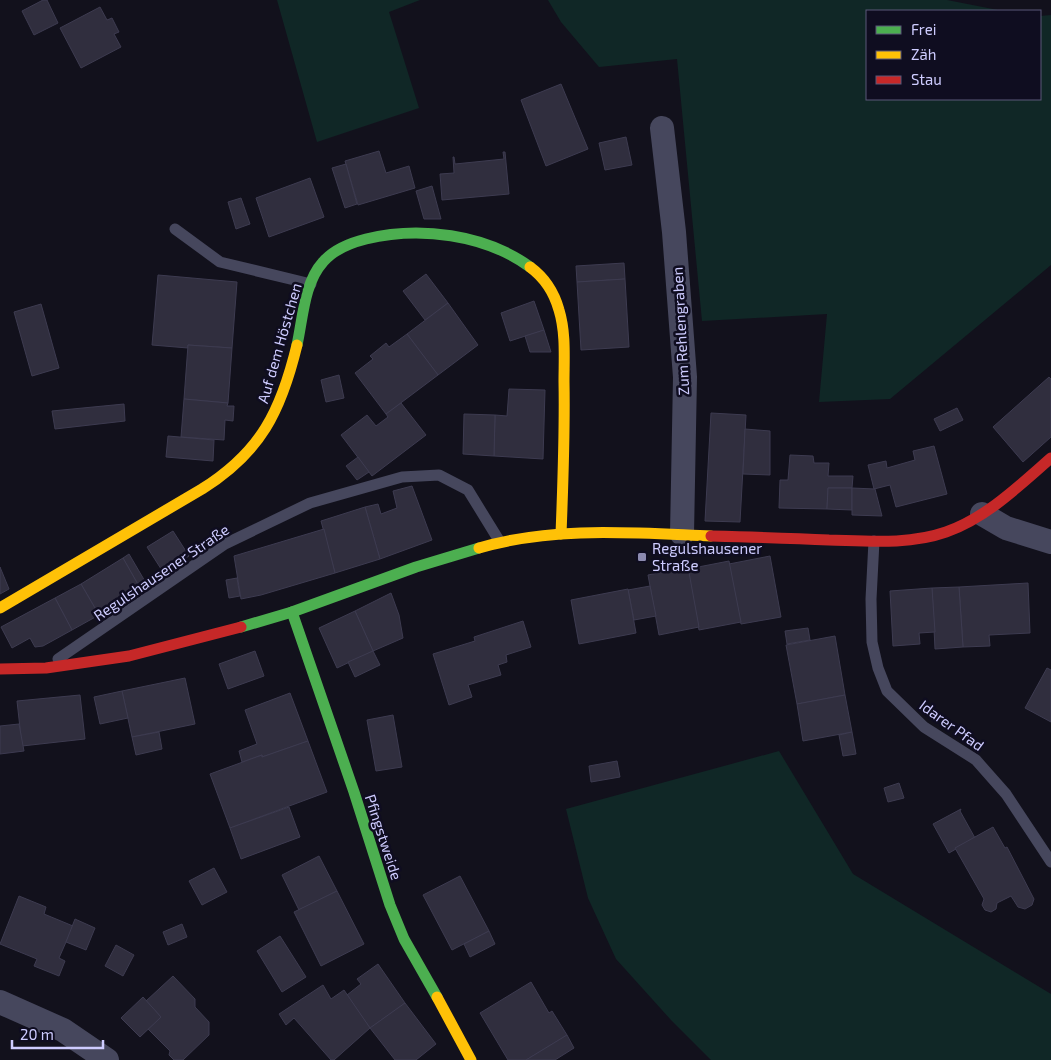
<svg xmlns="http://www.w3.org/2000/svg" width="1051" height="1060" font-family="'Exo 2',sans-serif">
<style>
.green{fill:#102726}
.building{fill:#302e3e;stroke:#3d3b50}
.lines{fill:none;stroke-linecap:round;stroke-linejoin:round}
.lane{stroke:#46475d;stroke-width:11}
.street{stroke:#46475d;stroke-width:24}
.fast{stroke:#4caf50;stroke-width:11}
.slow{stroke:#ffc107;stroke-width:11}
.jam{stroke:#c62828;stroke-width:11}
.poi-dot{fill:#8c8bb0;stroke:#0f0d20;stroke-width:2}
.labels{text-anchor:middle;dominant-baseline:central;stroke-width:5;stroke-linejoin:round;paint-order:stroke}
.street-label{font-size:15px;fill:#ceccff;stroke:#0f0d20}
.poi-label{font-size:15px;fill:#ceccff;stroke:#0f0d20;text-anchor:start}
</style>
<rect width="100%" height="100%" fill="#12111c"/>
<!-- green -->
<g class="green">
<polygon points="277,0 420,0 389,12 419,108 317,142"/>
<polygon points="548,0 947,0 1003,11 867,11 867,99 1040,99 1040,16 1051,15 1051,265 890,399 819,402 827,314 702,321 677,59 599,67 561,22"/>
<polygon points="779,751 853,874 1051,994 1051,1060 711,1060 671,1020 616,959 588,898 566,809"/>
</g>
<!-- building -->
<g class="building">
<polygon points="43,0 47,0 58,23 34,35 22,11"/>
<polygon points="100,7 107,20 112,18 119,32 114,34 121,47 81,68 60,28"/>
<polygon points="561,84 588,149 546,166 521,100"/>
<polygon points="626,137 632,165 605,170 599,143"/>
<polygon points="379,151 386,173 409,166 415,188 358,205 345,161"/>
<polygon points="503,152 505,152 509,194 442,200 440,174 454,173 453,157 454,157 455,164 504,159"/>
<polygon points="346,164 357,204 345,208 332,168"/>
<polygon points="310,178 324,217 269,237 256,198"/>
<polygon points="432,186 441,219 424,219 416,191"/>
<polygon points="241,198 250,224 236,229 228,202"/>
<polygon points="624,263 625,279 577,282 576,266"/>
<polygon points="426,274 448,303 425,320 403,291"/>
<polygon points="158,275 237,282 232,348 188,345 188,348 152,345"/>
<polygon points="625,279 629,347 581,350 577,282"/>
<polygon points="534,301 544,330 510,341 501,313"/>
<polygon points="448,303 478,345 438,375 407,334"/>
<polygon points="41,304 59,368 32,376 14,312"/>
<polygon points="544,330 551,352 530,352 525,336"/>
<polygon points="407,334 438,375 386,414 355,373 373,359 370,356 386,343 389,347"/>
<polygon points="188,345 232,348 228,403 184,399"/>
<polygon points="339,375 344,398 326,402 321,380"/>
<polygon points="1049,377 1051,379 1051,437 1023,462 993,427"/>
<polygon points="509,389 545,390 543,459 494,456 495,415 507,416"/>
<polygon points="184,399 228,403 227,406 234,406 233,421 225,420 224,440 181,437"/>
<polygon points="401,403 426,435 372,476 341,435 367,415 376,426 388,417 386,414"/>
<polygon points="124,404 125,421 55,429 52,411"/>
<polygon points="957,408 963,420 940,431 934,419"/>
<polygon points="711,413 746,415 740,522 705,521"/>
<polygon points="464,414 495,415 494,456 463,454"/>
<polygon points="745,429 770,431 770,475 743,474"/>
<polygon points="168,436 214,440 213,461 166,457"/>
<polygon points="934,446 947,494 896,507 890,485 874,489 868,465 886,461 887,468 915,460 913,451"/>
<polygon points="790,455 813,456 814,463 829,463 828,476 853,476 852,488 828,488 827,509 779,508 780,480 788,480"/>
<polygon points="358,457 369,472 357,480 346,466"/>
<polygon points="412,486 432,540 380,559 365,507 378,504 381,514 397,508 393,491"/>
<polygon points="828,488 852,488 852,510 827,509"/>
<polygon points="852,488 875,489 882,516 852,515"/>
<polygon points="365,507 380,559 335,573 321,521"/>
<polygon points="324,529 335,573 261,595 241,599 234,556"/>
<polygon points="173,531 189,556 163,572 147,547"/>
<polygon points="129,554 146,583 140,588 123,558"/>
<polygon points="770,556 781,617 741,624 729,564"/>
<polygon points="123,558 140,588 98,613 81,584"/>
<polygon points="729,561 741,622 699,630 688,569"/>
<polygon points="0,567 9,589 0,594"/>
<polygon points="688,567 699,627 659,635 648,575"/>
<polygon points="237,578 240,596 229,598 226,580"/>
<polygon points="1028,583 1030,633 989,635 990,646 963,647 959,587"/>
<polygon points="81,584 99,615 72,630 55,598"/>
<polygon points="650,586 656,616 634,620 628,590"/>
<polygon points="959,587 963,647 935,649 932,588"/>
<polygon points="932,588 935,632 919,633 920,644 893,646 890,591"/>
<polygon points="628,589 636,633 579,644 571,600"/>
<polygon points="391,593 399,615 403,638 373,651 355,611"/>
<polygon points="55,598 72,630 43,646 35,647 30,638 12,648 1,627"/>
<polygon points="355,611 373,651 337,668 319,628"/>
<polygon points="523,621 531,647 506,655 507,662 498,665 501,675 468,685 472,697 449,705 433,654 475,641 474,637"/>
<polygon points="808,628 810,640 787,644 785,631"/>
<polygon points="835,636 845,695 797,704 786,645"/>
<polygon points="255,651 264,676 228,689 219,664"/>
<polygon points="373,651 380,665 355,677 348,662"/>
<polygon points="1047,668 1051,670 1051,722 1025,708"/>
<polygon points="185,678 195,724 132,737 122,691"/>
<polygon points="122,691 128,718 100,724 94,697"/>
<polygon points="290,693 308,741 262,757 262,755 242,762 239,751 257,744 245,710"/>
<polygon points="80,695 85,739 22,746 17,701"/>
<polygon points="845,695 852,732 803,741 797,704"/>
<polygon points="393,715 402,767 376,771 367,720"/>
<polygon points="19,724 24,751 0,754 0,726"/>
<polygon points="159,732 162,749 136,755 132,737"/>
<polygon points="852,732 856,754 843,756 839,735"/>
<polygon points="308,741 327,792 230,828 210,774 262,755 262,757"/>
<polygon points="617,761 620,777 591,782 589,766"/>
<polygon points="899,783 904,798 888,802 884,788"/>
<polygon points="289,807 300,837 241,859 230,828"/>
<polygon points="961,809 960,811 975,838 949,853 933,824"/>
<polygon points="993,827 1005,848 1007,847 1034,899 1032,905 1025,909 1018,907 1011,896 997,903 996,909 991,912 985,910 982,905 984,899 955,848"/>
<polygon points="319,856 337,891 299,910 282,875"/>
<polygon points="214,868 227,892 202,905 189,881"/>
<polygon points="460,876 489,931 452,950 423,895"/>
<polygon points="337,891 364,944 321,966 294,912"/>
<polygon points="19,896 46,907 44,914 73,926 59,958 65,961 59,976 34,966 37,959 0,944"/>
<polygon points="75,919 95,928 86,950 66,942"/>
<polygon points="182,924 187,937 168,945 163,932"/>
<polygon points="489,931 495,944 470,957 464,944"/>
<polygon points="280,936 306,977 282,992 257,951"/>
<polygon points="116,945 134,955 123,976 105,966"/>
<polygon points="378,964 405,1003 370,1028 347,995 361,984 357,979"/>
<polygon points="173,976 195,999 195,1007 209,1022 209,1035 183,1060 174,1060 169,1055 170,1051 148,1029 161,1017 146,1001"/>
<polygon points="531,982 549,1013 552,1011 567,1035 526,1060 508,1060 480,1013"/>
<polygon points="323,985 331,999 344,990 370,1028 334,1060 331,1060 294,1018 286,1025 279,1014"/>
<polygon points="143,997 161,1017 140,1037 121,1018"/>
<polygon points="405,1003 436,1044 416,1060 395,1060 370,1028"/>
<polygon points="567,1035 574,1048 555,1060 526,1060"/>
</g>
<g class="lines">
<!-- lane -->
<g class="lane">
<polyline points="175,229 220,262 311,284"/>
<polyline points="874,541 871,599 872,642 878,668 887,691 924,727 976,760 1006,794 1051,862"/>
<polyline points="58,659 225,544 310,503 402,477 439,475 468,490 500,542"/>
</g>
<!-- street -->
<g class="street">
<polyline points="662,128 674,232 685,377 682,534"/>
<polyline points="982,514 1006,528 1051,542"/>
<polyline points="0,1002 63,1030 107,1060"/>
</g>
<!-- fast -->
<g class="fast">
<path d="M297,345C303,318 304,283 323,262C334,249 350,243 366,239C419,226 485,234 530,267"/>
<polyline points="292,612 354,792 390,905 404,939 437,997"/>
<polyline points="241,627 292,612 416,567 479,548"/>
</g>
<!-- slow -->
<g class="slow">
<path d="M530,267C545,278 554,292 559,310C566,333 564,358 564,382C565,433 563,483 561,534"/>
<path d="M479,548C554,526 634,533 711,536"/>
<path d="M0,608L202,489C261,452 281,411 297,345"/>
<polyline points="437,997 471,1060"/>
</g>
<!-- jam -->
<g class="jam">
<path d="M711,536C750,537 789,538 829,540C867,541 909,545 946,532C986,518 1019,486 1051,458"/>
<polyline points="0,669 46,668 129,656 241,627"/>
</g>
</g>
<!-- markers -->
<rect class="poi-dot" x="637" y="552" width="10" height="10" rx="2.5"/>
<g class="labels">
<!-- street labels -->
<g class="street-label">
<text transform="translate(680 331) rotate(-93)">Zum Rehlengraben</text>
<text transform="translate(279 343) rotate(-74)">Auf dem Höstchen</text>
<text transform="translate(161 572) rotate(-34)">Regulshausener Straße</text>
<text transform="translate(952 725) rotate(36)">Idarer Pfad</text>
<text transform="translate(384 837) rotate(72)">Pfingstweide</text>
</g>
<!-- poi labels -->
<g class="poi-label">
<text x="652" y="548">Regulshausener<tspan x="652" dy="17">Straße</tspan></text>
</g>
</g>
<!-- legend -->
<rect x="866" y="10" width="175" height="90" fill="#0f0d20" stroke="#5b5979"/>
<rect x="876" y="26" width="25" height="8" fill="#4caf50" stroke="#5b5979"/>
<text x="911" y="35" font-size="15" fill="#ceccff">Frei</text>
<rect x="876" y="51" width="25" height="8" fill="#ffc107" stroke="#5b5979"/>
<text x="911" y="60" font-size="15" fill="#ceccff">Zäh</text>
<rect x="876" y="76" width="25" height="8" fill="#c62828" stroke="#5b5979"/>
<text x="911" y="85" font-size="15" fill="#ceccff">Stau</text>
<!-- scale -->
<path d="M12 1040v8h91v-8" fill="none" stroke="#ceccff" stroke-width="2.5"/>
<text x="20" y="1040" font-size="15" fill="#ceccff" stroke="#0f0d20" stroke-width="4" paint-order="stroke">20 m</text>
</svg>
